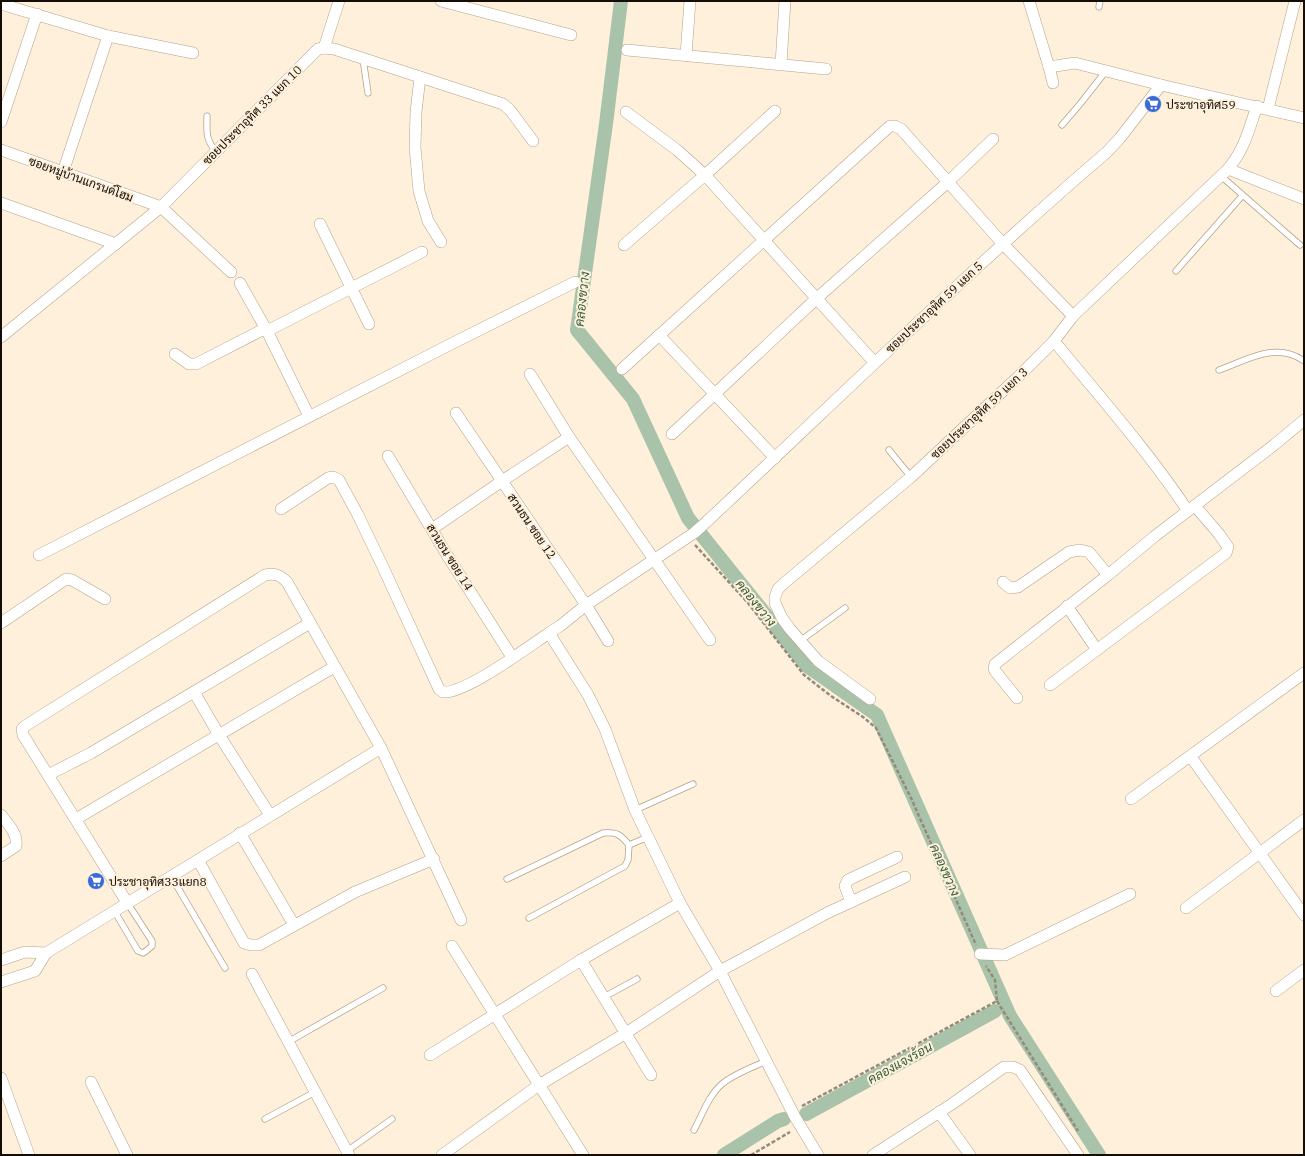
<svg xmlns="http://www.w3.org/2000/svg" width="1305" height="1156" font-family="'IBM Plex Serif',Sarabun,serif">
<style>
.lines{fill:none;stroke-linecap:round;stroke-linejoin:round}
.canal{stroke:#a8c3aa;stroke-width:14}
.lane-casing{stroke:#b3a289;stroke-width:7}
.street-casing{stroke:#b3a289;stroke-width:12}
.path{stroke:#958a7b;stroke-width:2.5;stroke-dasharray:4 2;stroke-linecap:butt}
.lane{stroke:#fff;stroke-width:5.5}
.street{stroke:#fff;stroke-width:11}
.labels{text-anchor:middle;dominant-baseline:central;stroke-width:4;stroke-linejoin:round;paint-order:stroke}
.poi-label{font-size:12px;fill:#130d05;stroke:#fff0db;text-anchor:start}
.street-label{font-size:12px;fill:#130d05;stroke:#fff0db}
.water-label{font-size:13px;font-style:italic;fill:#345e3a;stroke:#fff0db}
</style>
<rect width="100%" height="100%" fill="#fff0db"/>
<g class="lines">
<!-- canal -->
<g class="canal">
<polyline points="621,1 606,124 577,330 633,399 688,518 807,666 877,715 1010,1016 1099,1155"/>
<polyline points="806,1114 995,1011"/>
<polyline points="724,1155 778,1121 784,1119"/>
</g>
<!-- lane casing -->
<g class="lane-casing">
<g id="lane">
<polyline points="1099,7 1100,1"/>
<polyline points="363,59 368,93"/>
<path d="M207,116C207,132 205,138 216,152"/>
<polyline points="1062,125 1080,104 1106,71"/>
<polyline points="1221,176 1300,245"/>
<polyline points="1176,271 1242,196"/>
<path d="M1219,370C1247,360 1276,341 1304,361"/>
<polyline points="889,450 911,477"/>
<polyline points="800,641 845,608"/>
<polyline points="635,810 693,784"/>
<polyline points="629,845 648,837"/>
<polyline points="171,876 225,968"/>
<path d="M507,879L603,833C617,832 620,834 629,845L628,860L625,866L529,918"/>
<polyline points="115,912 138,951 143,953 146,951 152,946 152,941 128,904"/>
<polyline points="604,997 637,979"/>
<polyline points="288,1042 383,988"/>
<polyline points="265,1119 315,1092"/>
<path d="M694,1130C702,1115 709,1095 722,1084C734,1074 751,1068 766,1061"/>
<polyline points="347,1151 392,1119"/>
</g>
</g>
<!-- street casing -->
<g class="street-casing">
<g id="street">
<polyline points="441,1 571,35"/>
<polyline points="1029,1 1049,67 1075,63 1161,85 1304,118"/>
<polyline points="1,4 108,36 63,172"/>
<polyline points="108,36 193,53"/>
<polyline points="324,48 339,1"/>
<polyline points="627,50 826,69"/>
<polyline points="686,55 690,1"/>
<polyline points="781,64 785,1"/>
<polyline points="1049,67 1053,83"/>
<polyline points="420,77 416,112 415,147 419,191 428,221 441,242"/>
<polyline points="1268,109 1295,1"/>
<polyline points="626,112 677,150 705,175 874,362"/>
<polyline points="1,122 37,14"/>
<polyline points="1,150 161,207 231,272"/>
<polyline points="1228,169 1304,199"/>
<polyline points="1,203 116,244"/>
<polyline points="320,224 369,324"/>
<polyline points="624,245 705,175 775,111"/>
<polyline points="240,283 267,331 309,416"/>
<polyline points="267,331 422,252"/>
<polyline points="659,335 775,458"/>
<polyline points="1,337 161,207 318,49 324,48 334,49 503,104 510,110 533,141"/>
<path d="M1054,341C1100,397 1148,451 1188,511"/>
<polyline points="175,354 189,364 196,364 266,328"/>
<polyline points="622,369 890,126 895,126 901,129 1003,244 1073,316"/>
<polyline points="530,374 569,437 710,640"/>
<polyline points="456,413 586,605 608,641"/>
<polyline points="672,434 816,299 948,182 993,139"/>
<polyline points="388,456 447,555 512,657"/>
<path d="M281,509L328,478L333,477L339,480L358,515L382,565L439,689L443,692C465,694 528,647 549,633"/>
<polyline points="432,529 502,481 569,437"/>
<polyline points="39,555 453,343 575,282"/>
<polyline points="1003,582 1010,588 1018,587 1069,552 1080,550 1089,552 1108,575"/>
<polyline points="1067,606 1097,650"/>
<polyline points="1,623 66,579 72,580 105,599"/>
<polyline points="1050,685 1226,553 1228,547 1219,534 1195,506"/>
<polyline points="194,692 219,735 270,815"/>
<polyline points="1017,698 995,671 994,668 995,664 1108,575 1155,536 1274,445 1304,420"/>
<path d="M870,699L818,661L790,629L782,618L775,603V597L778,589L783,584L911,477L1018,377L1054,341L1073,316L1228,169C1245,148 1248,132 1257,106"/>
<polyline points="1191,757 1304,915"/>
<polyline points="48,775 91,753 310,623"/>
<polyline points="1131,799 1304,673"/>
<path d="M1,815C8,824 18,834 16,846L1,856"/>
<polyline points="76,819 334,667"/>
<polyline points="240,833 294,925"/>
<polyline points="198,860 244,943 251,945 259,945 355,892 434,859"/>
<polyline points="851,902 845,886 848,880 897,857"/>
<path d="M128,904L23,735L22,729L25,726L265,575C275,573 280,575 287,582L381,748L461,920"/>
<polyline points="1186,908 1304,820"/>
<polyline points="452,946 583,1155"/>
<polyline points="980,954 1005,955 1130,894"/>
<polyline points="1,960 25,952 46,953"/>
<polyline points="581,960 651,1075"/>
<polyline points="252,974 349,1155"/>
<polyline points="1,982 35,971 46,953 381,748"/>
<polyline points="1276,991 1304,970"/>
<polyline points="430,1055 581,960 680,903"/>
<polyline points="1,1078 29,1155"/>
<polyline points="91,1082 127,1155"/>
<polyline points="939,1112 970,1155"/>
<polyline points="442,1155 539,1085 626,1033 720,971 827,913 905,877"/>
<path d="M818,1155L795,1117L720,971L680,903L635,810L605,729L588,695L549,633L560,626L586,605L694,533L702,526C836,401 967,272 1107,152L1120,138L1161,85"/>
<polyline points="873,1155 952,1104 1004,1067 1013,1067 1020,1070 1078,1155"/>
</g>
</g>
<!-- path -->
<g class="path">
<polyline points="695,545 748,603 804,675 831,696 863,717 876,728 911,798 976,945"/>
<polyline points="997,1001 1078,1131"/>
<polyline points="802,1106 997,1001 995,980 986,966"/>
<polyline points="751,1155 790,1132"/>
</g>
<!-- lane -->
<use href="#lane" class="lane"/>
<!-- street -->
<use href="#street" class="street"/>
</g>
<!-- icons -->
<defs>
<g id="supermarket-disc" transform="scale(0.9)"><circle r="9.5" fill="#396ada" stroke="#fff0db"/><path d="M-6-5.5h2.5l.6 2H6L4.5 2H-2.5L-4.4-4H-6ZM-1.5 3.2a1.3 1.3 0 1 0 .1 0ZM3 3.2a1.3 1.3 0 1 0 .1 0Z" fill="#fff"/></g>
</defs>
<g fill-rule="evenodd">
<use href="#supermarket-disc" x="1153" y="104"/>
<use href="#supermarket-disc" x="96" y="881"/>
</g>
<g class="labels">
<!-- poi labels -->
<g class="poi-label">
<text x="1166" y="104">ประชาอุทิศ59</text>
<text x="109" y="881">ประชาอุทิศ33แยก8</text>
</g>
<!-- street labels -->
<g class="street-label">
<text transform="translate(252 115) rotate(-45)">ซอยประชาอุทิศ 33 แยก 10</text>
<text transform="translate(81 179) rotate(20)">ซอยหมู่บ้านแกรนด์โฮม</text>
<text transform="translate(934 307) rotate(-43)">ซอยประชาอุทิศ 59 แยก 5</text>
<text transform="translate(979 413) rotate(-43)">ซอยประชาอุทิศ 59 แยก 3</text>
<text transform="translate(532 526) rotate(56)">สวนธน ซอย 12</text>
<text transform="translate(450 557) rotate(58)">สวนธน ซอย 14</text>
</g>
<!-- water labels -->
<g class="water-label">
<text transform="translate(582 299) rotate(-84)">คลองขวาง</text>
<text transform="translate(756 603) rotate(51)">คลองขวาง</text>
<text transform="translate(945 870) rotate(66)">คลองขวาง</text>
<text transform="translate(900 1063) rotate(-29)">คลองแจงร้อน</text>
</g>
</g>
<!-- border -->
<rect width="1305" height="1156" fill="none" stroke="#130d05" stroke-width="4"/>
</svg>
